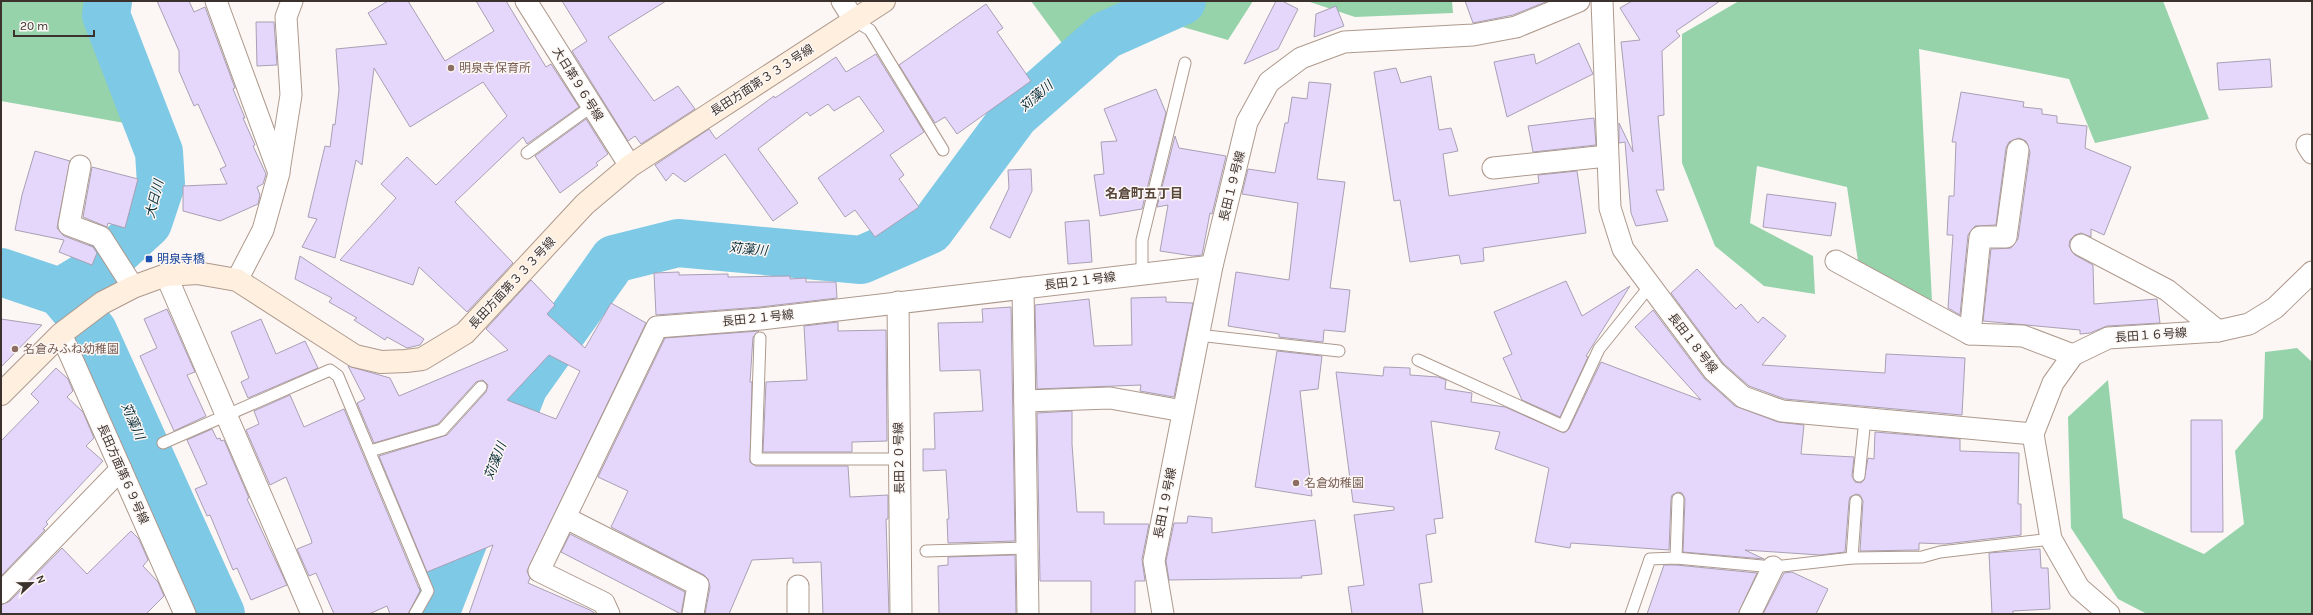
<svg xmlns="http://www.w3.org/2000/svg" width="2313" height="615" font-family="Karla,'Noto Sans JP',sans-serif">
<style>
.forest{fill:#96d3ab}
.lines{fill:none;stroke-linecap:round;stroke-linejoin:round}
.river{stroke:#7ec9e5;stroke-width:48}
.building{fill:#e5d7fb;stroke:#a8a0b4;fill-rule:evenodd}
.lane-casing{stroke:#ae998d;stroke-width:13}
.street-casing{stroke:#ae998d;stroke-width:23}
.secondary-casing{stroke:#ae998d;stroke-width:24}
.lane{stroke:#fff;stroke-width:11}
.street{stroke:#fff;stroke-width:21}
.secondary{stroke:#feefdf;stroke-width:22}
.education-dot{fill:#8d6e63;stroke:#fcf7f4;stroke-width:1.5}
.transit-dot{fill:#1a4fb4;stroke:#fcf7f4;stroke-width:1.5}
.labels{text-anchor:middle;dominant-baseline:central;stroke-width:3;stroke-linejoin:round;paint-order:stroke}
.education-label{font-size:12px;fill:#785e54;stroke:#fcf7f4;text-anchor:start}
.street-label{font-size:12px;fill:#3b322d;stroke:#fcf7f4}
.transit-label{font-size:12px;fill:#164399;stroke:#fcf7f4;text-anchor:start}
.water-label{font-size:13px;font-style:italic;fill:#0b2f3b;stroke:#fcf7f4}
.neighbourhood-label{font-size:13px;font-weight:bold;fill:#57453a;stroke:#fcf7f4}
</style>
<rect width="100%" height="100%" fill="#fcf7f4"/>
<!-- forest -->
<g class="forest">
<polygon points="1,1 128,1 125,15 175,132 1,101"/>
<polygon points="1031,1 1253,1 1228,40 1141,15 1099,29 1070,54"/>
<polygon points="1307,1 1452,1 1453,13 1355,17"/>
<polygon points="1739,1 2163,1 2209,119 2095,143 2069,79 1919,49 1932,301 1858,261 1847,187 1757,166 1750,223 1813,256 1815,294 1764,286 1715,246 1682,163 1682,34"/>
<polygon points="2297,348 2312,362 2312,614 2147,614 2118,599 2071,528 2068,417 2108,380 2123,518 2204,554 2244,524 2235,451 2263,418 2265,352"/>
</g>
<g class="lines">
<!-- river -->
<g class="river">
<polyline points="1,272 60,292 93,331 221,614"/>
<polyline points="60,292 98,269 148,223 161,184 159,152 106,15 108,1"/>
<polyline points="435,614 524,386 614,259 678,243 861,260 930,230 1015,115 1106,35 1182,1"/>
</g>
</g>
<!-- building -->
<g class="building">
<polygon points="157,1 189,1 194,12 205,7 235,88 233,89 245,118 243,118 255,145 253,146 266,174 263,184 257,187 260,195 258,204 220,221 183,211 183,186 227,184 220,169 226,166 198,104 194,106 179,71 179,51"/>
<polygon points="388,1 408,1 445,61 494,31 476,1 506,1 546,67 551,64 579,107 527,144 523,137 455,202 513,263 467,312 419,267 413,285 340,260 396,198 381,184 407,157 436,185 507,116 483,82 410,127 374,68 362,165 356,160 335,258 302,247 317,219 308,217 325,146 330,147 333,124 335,125 339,90 336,49 387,44 368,13"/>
<polygon points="562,1 666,1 608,37 654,101 678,86 695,109 641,144 635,136 628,141 572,51 587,41"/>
<polygon points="1276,1 1282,1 1298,9 1278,49 1244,64"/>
<polygon points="1465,1 1548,1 1513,15 1473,23"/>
<polygon points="1632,1 1720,1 1676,31 1680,36 1662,51 1664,115 1658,116 1664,190 1656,190 1668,221 1636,226 1631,213 1625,142 1619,143 1619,123 1633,152 1621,42 1640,40 1620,8"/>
<polygon points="986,4 1003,28 997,32 1031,81 957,134 945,117 935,123 899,65"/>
<polygon points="1336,6 1344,26 1314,37 1316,14"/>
<polygon points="256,22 274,22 277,65 257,66"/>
<polygon points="1579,43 1593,74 1507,117 1494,62 1534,54 1536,64"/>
<polygon points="876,54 924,132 890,155 904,175 899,179 919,207 875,237 855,210 845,217 818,178 884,131 859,96 834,111 828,104 810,116 807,112 758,149 798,203 773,221 725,154 685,182 673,173 666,181 655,165 709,129 716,139 774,96 775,98 836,57 846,72"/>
<polygon points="2270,59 2272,87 2219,90 2217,63"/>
<polygon points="1396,68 1401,83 1431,76 1439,130 1451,128 1458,151 1443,154 1449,196 1539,183 1538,175 1577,171 1586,233 1483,248 1484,261 1461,264 1459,255 1410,262 1400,200 1394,201 1374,72"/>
<polygon points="1309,82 1331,84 1317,179 1345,182 1330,288 1350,290 1345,332 1324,330 1323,342 1279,337 1279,334 1228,326 1236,272 1289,280 1298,203 1242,194 1248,169 1275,173 1285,123 1288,123 1292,97 1307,99"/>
<polygon points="1156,89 1166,113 1142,209 1100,216 1094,175 1104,174 1101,142 1117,141 1104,109"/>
<polygon points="1961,92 2024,102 2023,107 2042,109 2042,114 2057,116 2057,123 2087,126 2085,148 2131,167 2104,235 2091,229 2091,237 2081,233 2075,235 2070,240 2069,246 2075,255 2093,265 2094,304 2157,299 2160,323 2107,326 2090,333 2080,334 2080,330 1983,321 1991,249 2011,248 2018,239 2030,152 2026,141 2019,138 2009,142 2006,148 1996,225 1975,226 1968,235 1960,315 1948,308 1953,235 1947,235 1949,196 1954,196 1956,142 1952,142"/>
<polygon points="1594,118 1596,145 1533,152 1528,126"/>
<polygon points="586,119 608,154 596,163 598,165 560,193 535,156"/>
<polygon points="1175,136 1179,148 1226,156 1212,214 1210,213 1202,255 1193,256 1160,251 1168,205 1157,207"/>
<polygon points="35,151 70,161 57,228 64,236 93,247 97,253 92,265 59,252 64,240 15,230 22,195"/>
<polygon points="92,167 138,179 125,228 108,223 107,227 83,217"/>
<polygon points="1031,169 1032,191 1010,238 990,228 1009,188 1008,170"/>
<polygon points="1767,194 1836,203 1831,236 1763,227"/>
<polygon points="1089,220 1092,262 1068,264 1065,222"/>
<polygon points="300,256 424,339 420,345 407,348 387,337 385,340 354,320 357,318 329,302 332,298 295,279"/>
<polygon points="1697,269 1736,309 1741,304 1758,323 1763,317 1786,336 1762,365 1885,373 1886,354 1965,358 1962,415 1785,399 1749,386 1723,363 1671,293"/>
<polygon points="679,272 679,275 728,274 728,277 790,276 790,279 806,278 806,282 836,282 837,298 760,307 656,315 654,273"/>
<path d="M531,280L555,305L547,314L585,348L611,303L646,323L527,571L530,578L528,583L590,610L596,614H469L493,545L427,572L379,456L447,435L486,392L488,385L483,380L476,382L438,424L374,443L357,403L365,399L348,366L390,378L399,396L508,350L486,329ZM549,355L580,371L556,419L507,400Z"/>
<polygon points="1566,281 1582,316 1630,286 1586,356 1588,357 1560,417 1522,400 1503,358 1512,354 1494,312"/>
<polygon points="1166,297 1166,302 1193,303 1174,397 1140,391 1141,385 1037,389 1035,305 1089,299 1094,346 1132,345 1131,298"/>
<polygon points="1011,307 1015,541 948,543 947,519 949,519 946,470 923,471 923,449 935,449 934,413 983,411 980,370 940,371 938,323 983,322 982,309"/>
<polygon points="167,309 195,372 187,375 206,416 174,431 140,356 157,348 144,319"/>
<polygon points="1653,310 1704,378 1735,406 1778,422 1804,425 1801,454 1854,457 1852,476 1855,482 1861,483 1864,480 1868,458 1874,459 1875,432 1960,439 1960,451 2019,453 2018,504 2021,504 2021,535 1945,544 1919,543 1919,550 1860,551 1863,501 1860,495 1856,494 1850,497 1849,501 1845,552 1820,555 1745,550 1764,559 1683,552 1685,499 1682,493 1678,492 1672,495 1671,499 1669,550 1571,543 1570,548 1535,542 1549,468 1495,449 1500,432 1431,421 1443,518 1434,519 1436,533 1426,535 1432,582 1419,584 1423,614 1352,614 1348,587 1364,585 1354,515 1394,510 1394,507 1353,502 1336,372 1383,376 1384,367 1410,368 1410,375 1438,377 1446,380 1445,389 1472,393 1471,402 1505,407 1564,433 1569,429 1601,362 1701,400 1635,327"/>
<polygon points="1,319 42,325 1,367"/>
<polygon points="261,319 276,354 305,341 318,368 248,398 241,382 249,378 231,332"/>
<polygon points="838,322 838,331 886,330 887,441 852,442 852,452 763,452 766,382 807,380 804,326"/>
<polygon points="759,331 753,337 750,382 752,382 750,462 756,466 848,466 850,497 888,495 888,519 886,519 889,614 823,614 821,562 793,563 793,558 752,560 729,614 705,614 710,587 708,579 704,575 611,527 628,491 598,477 665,338"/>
<polygon points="1277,351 1322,356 1318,389 1300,391 1312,496 1255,487"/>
<polygon points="56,368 68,379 73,391 67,397 83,412 94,438 86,446 103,461 46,522 48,524 43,529 45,530 1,576 1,441 39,402 31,394"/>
<polygon points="290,395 304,427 344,409 420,591 408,614 390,614 387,606 369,614 334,614 316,573 309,576 297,549 312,543 311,539 286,477 270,485 246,430 259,424 254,411"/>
<polygon points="1072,411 1072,444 1077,512 1104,512 1104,524 1149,524 1142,559 1145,581 1135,581 1135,614 1091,614 1091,581 1040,581 1037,413"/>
<polygon points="2191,420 2222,420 2223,532 2191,532"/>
<polygon points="212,429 217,439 220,438 221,441 224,440 249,498 247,499 287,585 251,600 237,568 233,570 210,515 207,516 195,489 207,484 187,440"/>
<polygon points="1188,516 1212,518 1212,533 1315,520 1322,574 1301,576 1302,578 1169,580 1166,561 1174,523 1187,523"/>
<polygon points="131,531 139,539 148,560 143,566 158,582 164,596 146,614 1,614 1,605 10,601 62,548 87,574"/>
<polygon points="570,534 685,592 681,614 561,552"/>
<polygon points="2040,549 2041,568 2048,568 2050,609 2013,611 2013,614 1992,614 1989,553"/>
<polygon points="1015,555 1016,614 939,614 938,566 948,565 948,557"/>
<polygon points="1664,565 1676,565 1757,573 1738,614 1647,614"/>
<polygon points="1792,572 1828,589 1816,614 1763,614 1784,573"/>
</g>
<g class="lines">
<!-- lane casing -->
<g class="lane-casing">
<g id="lane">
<polyline points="854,20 870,30 943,150"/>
<polyline points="527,153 592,106"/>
<polyline points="1142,274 1142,240 1185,63"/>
<polyline points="1198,335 1339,351"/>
<polyline points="760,338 756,459 899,459"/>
<polyline points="1418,360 1563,426 1599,349 1649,287"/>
<polyline points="163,443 330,370 338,376 428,591 415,614"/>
<polyline points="370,451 442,430 481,387"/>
<polyline points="1859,476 1865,419"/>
<polyline points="926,551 1027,548"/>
<polyline points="1676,558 1678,499"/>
<polyline points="1852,558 1856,501"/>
<polyline points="1631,614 1650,559 1676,558 1773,567 1852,558 1922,557 1940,552 2051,539"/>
</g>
</g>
<!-- street casing -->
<g class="street-casing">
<g id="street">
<polyline points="216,1 279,173 263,230 237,280"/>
<polyline points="526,1 630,166"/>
<polyline points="842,1 854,20"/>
<polyline points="1602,1 1610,208 1623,249 1714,371 1743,397 1782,411 2033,434"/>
<polyline points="2307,145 2312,153"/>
<polyline points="80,166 69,225 101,237 133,287"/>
<polyline points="1493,168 1607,156"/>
<polyline points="279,171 291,95 286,17 292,1"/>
<polyline points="2081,245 2167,290 2218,331"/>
<polyline points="1836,261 1970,334 2023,336 2073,355"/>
<polyline points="166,275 312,614"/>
<polyline points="1023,288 1028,614"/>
<polyline points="898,302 901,614"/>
<polyline points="61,334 185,614"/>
<polyline points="1970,334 1980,237 2006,237 2018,150"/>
<polyline points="1025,401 1110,398 1183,411"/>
<polyline points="566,518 698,585 693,614"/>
<polyline points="798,586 798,614"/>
<polyline points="1,593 121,469"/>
<polyline points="609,614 604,603 539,571 657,327 761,319 1212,266"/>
<polyline points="1163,614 1154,561 1212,266 1247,122 1269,82 1301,58 1344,42 1473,35 1516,27 1579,1"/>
<polyline points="1750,614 1773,567"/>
<polyline points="2109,614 2079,588 2051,539 2033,434 2053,383 2073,355 2108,338 2218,331 2249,324 2275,308 2312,272"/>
</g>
</g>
<!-- secondary casing -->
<g class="secondary-casing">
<polyline id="secondary" points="1,394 61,334 102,303 133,287 166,275 197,273 237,280 355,356 381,362 406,361 422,359 465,333 585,204 630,166 884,1"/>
</g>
<!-- lane -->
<use href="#lane" class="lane"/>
<!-- street -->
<use href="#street" class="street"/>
<!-- secondary -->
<use href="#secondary" class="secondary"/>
</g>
<!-- markers -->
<g class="education-dot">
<circle cx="451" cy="68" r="4"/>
<circle cx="15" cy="349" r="4"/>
<circle cx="1296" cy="483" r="4"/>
</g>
<rect class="transit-dot" x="145" y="255" width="8" height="8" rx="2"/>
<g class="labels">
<!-- education labels -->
<g class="education-label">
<text x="459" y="68">明泉寺保育所</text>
<text x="23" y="349">名倉みふね幼稚園</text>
<text x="1304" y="483">名倉幼稚園</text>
</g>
<!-- street labels -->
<g class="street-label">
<text transform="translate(762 80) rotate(-33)">長田方面第３３３号線</text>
<text transform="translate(578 84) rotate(58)">大日第９６号線</text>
<text transform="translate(1232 186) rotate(-76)">長田１９号線</text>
<text transform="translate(1080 281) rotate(-7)">長田２１号線</text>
<text transform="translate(512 283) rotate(-47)">長田方面第３３３号線</text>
<text transform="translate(758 318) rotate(-6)">長田２１号線</text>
<text transform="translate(2151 335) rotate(-4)">長田１６号線</text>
<text transform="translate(1693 343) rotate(52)">長田１８号線</text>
<text transform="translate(899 458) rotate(-91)">長田２０号線</text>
<text transform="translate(123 474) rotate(66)">長田方面第６９号線</text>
<text transform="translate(1165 503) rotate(-79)">長田１９号線</text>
</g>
<!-- transit labels -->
<g class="transit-label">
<text x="157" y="259">明泉寺橋</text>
</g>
<!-- water labels -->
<g class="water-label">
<text transform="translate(1036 96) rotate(-41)">苅藻川</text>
<text transform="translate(154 199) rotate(-76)">大日川</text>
<text transform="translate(748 249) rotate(5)">苅藻川</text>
<text transform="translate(133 421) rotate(66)">苅藻川</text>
<text transform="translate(495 461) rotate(-69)">苅藻川</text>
</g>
<!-- neighbourhood labels -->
<g class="neighbourhood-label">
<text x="1144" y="193">名倉町五丁目</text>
</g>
</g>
<!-- border -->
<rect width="2313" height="615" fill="none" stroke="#3b322d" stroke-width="4"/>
<!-- north arrow -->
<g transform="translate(32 583) rotate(68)" stroke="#fcf7f4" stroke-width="3" paint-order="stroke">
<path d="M0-3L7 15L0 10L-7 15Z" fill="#3b322d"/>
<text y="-6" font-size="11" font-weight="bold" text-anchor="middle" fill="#3b322d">N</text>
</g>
<!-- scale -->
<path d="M14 30v6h80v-6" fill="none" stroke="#3b322d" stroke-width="2"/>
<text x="20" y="30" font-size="12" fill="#3b322d" stroke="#fcf7f4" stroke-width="3" paint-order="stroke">20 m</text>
</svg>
